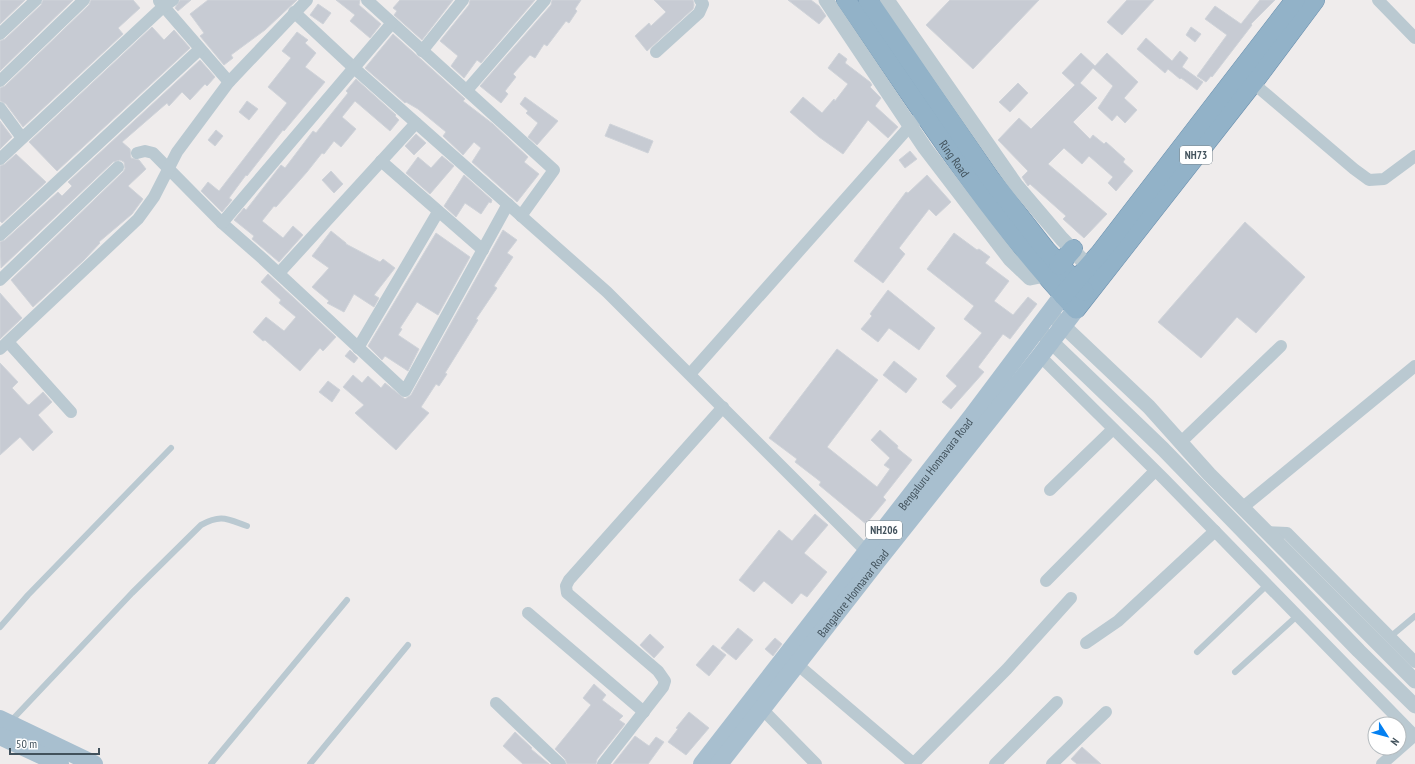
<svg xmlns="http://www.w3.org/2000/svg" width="1415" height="764" font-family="'PT Sans Narrow',sans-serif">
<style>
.building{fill:#c7cbd3;stroke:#cfd3d9}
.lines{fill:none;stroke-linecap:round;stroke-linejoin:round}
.trunk-casing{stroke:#698fae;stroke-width:20}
.service{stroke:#bac9d1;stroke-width:6}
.minor{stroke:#bac9d1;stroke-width:12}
.tertiary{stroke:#bac9d1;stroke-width:15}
.primary{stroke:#a8bfcf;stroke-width:18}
.trunk{stroke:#92b2c8;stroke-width:19}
.labels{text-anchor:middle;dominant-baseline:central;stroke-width:3;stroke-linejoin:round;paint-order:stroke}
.shield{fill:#fff;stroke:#7b868d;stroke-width:1}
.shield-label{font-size:11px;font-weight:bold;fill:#42525c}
.street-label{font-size:12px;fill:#42525c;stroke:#fff}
</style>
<rect width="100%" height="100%" fill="#efecec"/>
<!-- building -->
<g class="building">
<polygon points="0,0 25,0 0,24"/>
<polygon points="43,0 73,0 0,71 0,41 5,39 41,5"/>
<polygon points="91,0 133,0 140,8 118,28 123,34 23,127 6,104 0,101 0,88 5,86 89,5"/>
<polygon points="180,0 191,0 178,11 175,8"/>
<polygon points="208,0 297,0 265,30 231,55 233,58 224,65 200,36 204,33 190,14"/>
<polygon points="336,0 360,0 359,5 381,24 370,38 350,21 355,15"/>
<polygon points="400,0 453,0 422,40 394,15 397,11 393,8"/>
<polygon points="470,0 535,0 481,63 477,60 464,78 451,66 458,56 440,41 469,5"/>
<polygon points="552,0 581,0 575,9 577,11 569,23 566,21 547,46 544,44 535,58 530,55 513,74 516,77 505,91 508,94 501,103 480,86 551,5"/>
<polygon points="654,0 693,0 694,5 693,9 647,51 635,36 649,23 651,26 666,12"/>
<polygon points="788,0 811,0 819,6 826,16 819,24"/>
<polygon points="950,0 1039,0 973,69 926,25"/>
<polygon points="1127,0 1154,0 1122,35 1107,22"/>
<polygon points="1260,0 1275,0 1251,24 1252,25 1212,77 1211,76 1206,82 1197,76 1227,35 1205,19 1215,6 1241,24"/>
<polygon points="318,4 331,13 323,24 310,15"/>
<polygon points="152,27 164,40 174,30 190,48 57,171 29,142"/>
<polygon points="1191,27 1201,34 1195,42 1186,35"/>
<polygon points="297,32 308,40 305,43 316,53 305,67 325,82 284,131 283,130 247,176 246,175 229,198 232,200 222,212 201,191 208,182 219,191 287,103 268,87 291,58 282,51"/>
<polygon points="393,34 465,99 463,101 493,124 528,157 524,162 539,174 517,202 472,162 481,148 474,142 463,155 443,136 446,132 418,109 406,102 405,103 365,68"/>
<polygon points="1146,38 1172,61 1180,51 1188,58 1182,67 1203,82 1197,90 1181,78 1180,79 1168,69 1165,73 1137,49"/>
<polygon points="839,53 847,59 845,63 870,82 872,85 870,87 881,98 875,106 898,127 888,138 868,120 843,154 819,137 790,112 803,97 822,113 834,99 835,101 848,84 828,68"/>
<polygon points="1081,53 1095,66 1107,53 1138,82 1124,98 1137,110 1125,123 1117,115 1112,121 1098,108 1113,86 1093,68 1080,83 1097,98 1073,122 1090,139 1093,135 1104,144 1106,142 1125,159 1123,162 1133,171 1116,191 1108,183 1113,177 1089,156 1082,164 1064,148 1048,164 1107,214 1084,238 1063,219 1066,216 1030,184 1028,186 1022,177 1028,171 998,140 1019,118 1031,129 1075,85 1062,73"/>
<polygon points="200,60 215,77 207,86 205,84 190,100 182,92 169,106 167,103 122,142 130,149 131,158 139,160 146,169 128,186 143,199 132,214 99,242 100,243 84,260 33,307 11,280 123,172 125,169 124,162 120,160 113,162 1,268 0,242 5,240 58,192 62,196 72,186 68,182"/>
<polygon points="356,79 396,115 395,116 399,120 390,131 355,101 342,117 356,129 341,147 334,141 324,154 322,153 307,172 276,207 274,206 262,221 283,238 293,226 303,235 279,262 252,239 254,236 234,220 244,208 246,210 281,165 285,168 313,131 316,133 348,93 346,91"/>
<polygon points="1018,83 1028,93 1010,112 999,102"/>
<polygon points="525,97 558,121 537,145 528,137 538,123 526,113 528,111 520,104"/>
<polygon points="247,101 258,109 249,120 239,112"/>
<polygon points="0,121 12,137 0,149"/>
<polygon points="610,124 653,141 648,153 605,136"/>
<polygon points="216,130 223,136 215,146 208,140"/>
<polygon points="416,134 426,143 414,155 405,146"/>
<polygon points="910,151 917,159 905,168 899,160"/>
<polygon points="16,154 46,182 2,223 0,221 0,166 5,164"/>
<polygon points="442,156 454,166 430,194 406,173 418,157 431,168"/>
<polygon points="331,171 343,184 334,193 322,180"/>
<polygon points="464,175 492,200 491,203 489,202 481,214 465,203 456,217 444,206"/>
<polygon points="927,175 951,202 936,216 929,209 899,248 905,254 883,283 854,261 906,192 908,193"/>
<polygon points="1245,222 1305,277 1256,333 1237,317 1201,358 1158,322"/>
<polygon points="503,230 517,240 507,253 513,257 494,286 497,288 476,319 478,320 445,373 447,374 439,386 436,384 421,407 429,413 396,450 355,413 364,405 343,387 353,375 362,383 368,376 381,388 385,383 405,399 411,395"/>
<polygon points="331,231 346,243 346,244 380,262 383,259 395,268 374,295 379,298 374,307 354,294 344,312 327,303 329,301 312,287 329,268 312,256"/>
<polygon points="436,233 470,257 438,315 417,302 400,328 402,329 398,335 419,349 408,371 385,356 382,360 368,346"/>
<polygon points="954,233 977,250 979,249 990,257 985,263 1009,281 994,301 1013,315 1028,297 1037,304 1010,339 1003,334 978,367 984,372 951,409 942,402 957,386 946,376 982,333 964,319 974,306 927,269"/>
<polygon points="268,274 336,337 323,351 320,348 300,371 265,340 263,341 253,332 266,317 284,331 296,317 279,303 281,300 261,282"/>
<polygon points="888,290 935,328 919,350 889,328 878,342 861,329 872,316 870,314"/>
<polygon points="0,293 22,318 0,339"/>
<polygon points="837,349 878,380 827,447 877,487 890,469 884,465 890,458 871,440 880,430 898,446 897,448 912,460 883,497 886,500 866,524 819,485 821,482 795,462 797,459 769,438"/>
<polygon points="350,350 358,358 354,363 345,356"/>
<polygon points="894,361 917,379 906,393 883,375"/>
<polygon points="0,363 18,382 12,388 27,404 29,405 43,392 52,402 38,415 53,432 33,451 20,437 0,455"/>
<polygon points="328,381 340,390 332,402 319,392"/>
<polygon points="815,514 828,525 804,553 827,572 807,597 801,593 792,604 764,581 754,592 739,580 779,530 792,541"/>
<polygon points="738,628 753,640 736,660 721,648"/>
<polygon points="650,634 664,647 654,658 640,645"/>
<polygon points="775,638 782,644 773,656 765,649"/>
<polygon points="713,645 726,655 709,676 696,665"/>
<polygon points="594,684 606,695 602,700 623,716 619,720 625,724 597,759 596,764 567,764 565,759 555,749 591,705 583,698"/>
<polygon points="689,712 709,728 686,755 668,742 678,729 676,728"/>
<polygon points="515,732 532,748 531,749 549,764 523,764 503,746"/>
<polygon points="635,736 649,746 656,737 664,742 648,764 613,764"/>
<polygon points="1082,747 1101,764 1077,764 1071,759"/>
</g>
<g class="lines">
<!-- trunk casing -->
<g class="trunk-casing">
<g id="trunk">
<path id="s3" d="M846,0C918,105 988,215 1076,309L1253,83L1315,0"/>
<polyline points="868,0 990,178 1046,250 1084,291"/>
<polyline points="1059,265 1073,249"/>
<polyline points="1063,295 1100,253 1295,0"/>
</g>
</g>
<!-- service -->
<g class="service">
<polyline points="0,627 28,595 171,448"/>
<polyline points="1390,637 1415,616"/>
<polyline points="1197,652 1267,585"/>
<polyline points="1235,672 1297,616"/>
<path d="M10,722L132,593L201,525C221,514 227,519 247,526"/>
<polyline points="211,764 347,600"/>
<polyline points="310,764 408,645"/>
</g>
<!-- minor -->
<g class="minor">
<polyline points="367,0 554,170 521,216"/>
<polyline points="1378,0 1415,38"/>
<polyline points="159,1 229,82"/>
<polyline points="294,12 354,68 607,292 867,552"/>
<polyline points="0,34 36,0"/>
<polyline points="422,51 463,0"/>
<polyline points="656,52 699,13 703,4 700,0"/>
<polyline points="0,81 84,0"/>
<polyline points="1253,83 1354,169 1369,180 1384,179 1415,156"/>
<polyline points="467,90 545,0"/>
<polyline points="0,108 22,138"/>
<polyline points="137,153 145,151 153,153 222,223 263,259 405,391 508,204"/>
<polyline points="0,159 164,6 173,0"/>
<polyline points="381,161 483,250"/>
<polyline points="222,223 392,23"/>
<polyline points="0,235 200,49"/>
<polyline points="279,273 416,123"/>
<polyline points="0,280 118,167"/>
<polyline points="8,342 71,412"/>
<polyline points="358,348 438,212"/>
<polyline points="0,349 138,219 154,197 177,152 229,82 307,0"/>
<polyline points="1040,356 1164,479 1415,736"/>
<polyline points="690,374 910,126 924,113"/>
<polyline points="1181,442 1281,346"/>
<polyline points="1050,490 1113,429"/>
<polyline points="1242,508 1415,366"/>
<polyline points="1266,532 1287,533 1415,662"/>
<polyline points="1046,581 1155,471"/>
<polyline points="528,613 644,712"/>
<polyline points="1086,643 1118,621 1215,531"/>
<polyline points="798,665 913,763"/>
<polyline points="496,703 560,764"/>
<polyline points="762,709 816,764"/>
<polyline points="603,764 663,687 665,681 658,671 567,593 566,586 569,580 723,407"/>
<polyline points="913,764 1007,669 1071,598"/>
<polyline points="995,764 1057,702"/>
<polyline points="1052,764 1106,712"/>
<polyline points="1382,764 1415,735"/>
</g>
<!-- tertiary -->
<g class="tertiary">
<polyline points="826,0 925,148 1010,259 1030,278 1045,275"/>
<polyline points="887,0 1016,185 1062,239 1088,266"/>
<polyline points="1055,318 1149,407 1209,474 1415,681"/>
<polyline points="1038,329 1163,449 1359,651 1415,706"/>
</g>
<!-- primary -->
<g class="primary">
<polyline points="0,719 94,764"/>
<polyline points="0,736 60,764"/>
<path id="s1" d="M702,764L972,416L1063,295"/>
<path id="s2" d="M719,764L878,560L1040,356L1076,309"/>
</g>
<!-- trunk -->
<use href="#trunk" class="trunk"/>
</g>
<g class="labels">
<!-- shield labels -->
<g class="shield">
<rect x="1180" y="146" width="32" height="18" rx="3"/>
<rect x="866" y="521" width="36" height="18" rx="3"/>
</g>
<g class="shield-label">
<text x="1196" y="155">NH73</text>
<text x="884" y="530">NH206</text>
</g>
<!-- street labels -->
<g class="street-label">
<text stroke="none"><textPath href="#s3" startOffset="192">Ring Road</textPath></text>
<text stroke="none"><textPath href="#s1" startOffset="380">Bengaluru Honnavara Road</textPath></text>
<text stroke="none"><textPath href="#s2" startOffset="217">Bangalore Honnavar Road</textPath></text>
</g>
</g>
<!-- north arrow -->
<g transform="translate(1387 736) rotate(126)"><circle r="19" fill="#ffffff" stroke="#b3babe"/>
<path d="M0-3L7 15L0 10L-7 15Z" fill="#0480f1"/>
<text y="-6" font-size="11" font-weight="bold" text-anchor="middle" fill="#42525c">N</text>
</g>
<!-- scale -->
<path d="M10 748v6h89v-6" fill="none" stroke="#42525c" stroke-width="2"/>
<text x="16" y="748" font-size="12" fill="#42525c" stroke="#ffffff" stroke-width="3" paint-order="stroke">50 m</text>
</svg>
